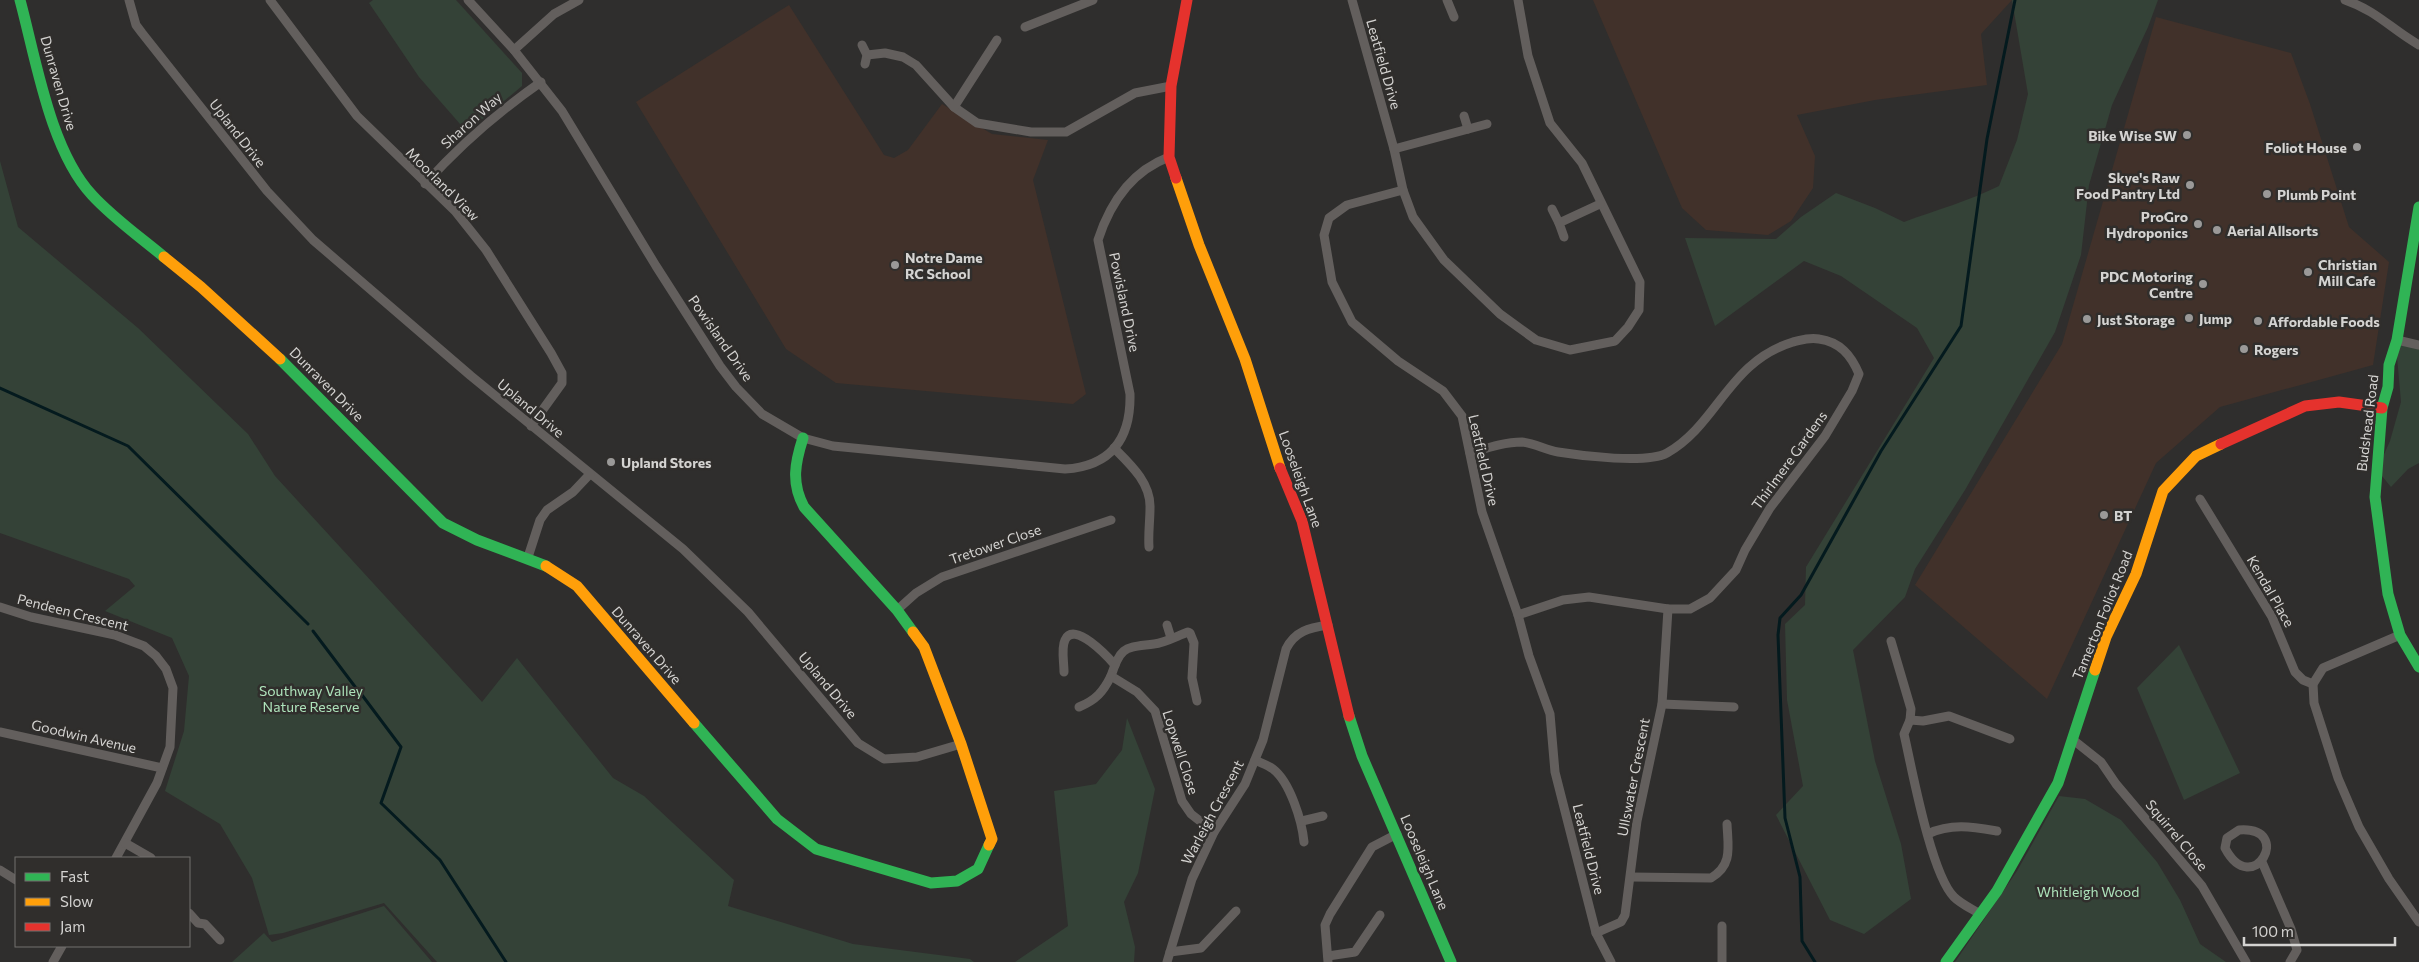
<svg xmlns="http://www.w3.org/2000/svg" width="2419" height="962" font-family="Commissioner,sans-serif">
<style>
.industrial{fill:#41312a}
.green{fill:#344237}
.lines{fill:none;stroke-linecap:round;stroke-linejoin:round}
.stream{stroke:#041a1e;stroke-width:3}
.street{stroke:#635f5d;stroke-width:9}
.fast{stroke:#30b455;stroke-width:11}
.slow{stroke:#ff9f0a;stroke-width:11}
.jam{stroke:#e5322d;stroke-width:11}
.poi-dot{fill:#9a9998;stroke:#302e2c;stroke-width:2}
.labels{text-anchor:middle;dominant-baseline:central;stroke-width:5;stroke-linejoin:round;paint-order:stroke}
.street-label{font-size:14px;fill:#d4d3d1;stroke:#302e2c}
.poi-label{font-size:14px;font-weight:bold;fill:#d4d3d1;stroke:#302e2c;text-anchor:start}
.park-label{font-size:14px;fill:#ade2ba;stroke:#302e2c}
</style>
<rect width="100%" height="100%" fill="#2f2e2d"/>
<!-- industrial -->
<g class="industrial">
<polygon points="1593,0 2012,0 1981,34 1987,85 1875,100 1797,115 1815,156 1813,188 1791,221 1768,235 1706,230 1682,208"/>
<polygon points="789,5 884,155 894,158 908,150 942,104 992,134 1048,140 1033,180 1086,394 1073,404 836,383 786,349 636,102"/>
<polygon points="2156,17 2291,53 2310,104 2349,227 2389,262 2373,365 2220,407 2156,463 2047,699 1915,585 2062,344"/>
</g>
<!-- green -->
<g class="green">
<polygon points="373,0 456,0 522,73 522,86 467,132 419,77 369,3"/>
<path d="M2012,0H2158L2148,27L2112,105L2089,185L2081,255L2055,332L1965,490L1915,569L1905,597L1853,650L1875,761L1901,844L1911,899L1864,934L1830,920L1776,815L1803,786L1787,700L1785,624L1805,605L1806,567L1934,358L1917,328L1841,276L1804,261L1715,326L1685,238L1776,239L1801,217L1836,193L1875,208L1904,222C1936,210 1969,201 1999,186L2017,140L2028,94Z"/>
<polygon points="0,161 18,227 138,328 248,434 275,476 482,702 517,658 613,778 644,796 734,880 728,906 853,944 970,959 974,962 437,962 384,903 283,933 269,935 252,878 220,824 165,791 184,731 189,676 172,638 105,611 135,586 129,579 0,533"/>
<polygon points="2396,345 2419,347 2419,463 2408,469 2391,487 2377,470 2390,441 2401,402"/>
<polygon points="2179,645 2240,773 2184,800 2137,688"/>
<polygon points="1127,718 1155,789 1138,873 1124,902 1135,947 1134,962 1015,962 1068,926 1054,791 1096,784 1122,750"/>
<polygon points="2059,796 2085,799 2121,820 2157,862 2180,900 2200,944 2226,962 1955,962 2017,871"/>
<polygon points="384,906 432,962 232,962 264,933 272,942"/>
</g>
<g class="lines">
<!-- stream -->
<g class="stream">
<polyline points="0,388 128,446 308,624"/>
<polyline points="313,631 356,688"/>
<polyline points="359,691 401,747 381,803 440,860 506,962"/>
<polyline points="1815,962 1802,941 1800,877 1785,818 1778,635 1780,618 1801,595 1881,451 1961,326 1987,139 2015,0"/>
</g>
<!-- street -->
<g class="street">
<polyline points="129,0 136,25 142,33 267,191 313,240 471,376 683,549 748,612 858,743 884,759 917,757 961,744"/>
<polyline points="270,0 357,116 455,211 486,250 551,353 562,373 562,383 531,426"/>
<path d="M468,0L514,50L562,111L656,266L720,366L736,387L762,414L803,438L833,446L1065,469C1111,466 1131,439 1130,394L1098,240C1110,203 1132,171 1169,157"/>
<polyline points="1352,0 1394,149 1403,190 1413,217 1444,260 1500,314 1536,340 1570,350 1615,341 1628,327 1639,310 1640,282 1582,163 1550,123 1528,56 1518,0"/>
<polyline points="1447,0 1454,17"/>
<path d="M2345,0C2377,11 2391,29 2419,45"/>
<polyline points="1025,27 1093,0"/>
<polyline points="862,45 867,55 865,64"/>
<polyline points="514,50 554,14 579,0"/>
<polyline points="867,55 885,53 903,57 916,65 954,107 977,123 1031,132 1066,132 1135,93 1171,86"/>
<polyline points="954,107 997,40"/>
<polyline points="1464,116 1468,129"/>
<polyline points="1394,149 1487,124"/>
<path d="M425,184C460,145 498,112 541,82"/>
<polyline points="1403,190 1347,205 1329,218 1324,235 1332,282 1352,322 1398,361 1443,391 1462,416 1482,512 1518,615 1529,656 1550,714 1555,772 1596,933 1611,962"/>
<polyline points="1552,209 1559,223"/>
<polyline points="1564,237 1559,223 1600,204"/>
<polyline points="2397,340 2419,345"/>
<path d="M1114,448C1130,464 1151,483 1150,508C1150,521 1148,534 1149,547"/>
<path d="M1470,453C1487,448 1504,442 1522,442C1534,443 1546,450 1558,452C1582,456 1647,464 1667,453C1718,424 1728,362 1793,342C1802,340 1809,337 1819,339C1840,342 1851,355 1859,374L1852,391L1825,436L1770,508L1745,550L1736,570L1710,598L1690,609H1668L1589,597L1563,600L1518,615"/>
<polyline points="2200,499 2272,617 2295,672 2303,680 2313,684"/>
<polyline points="528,557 540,520 547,510 573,492 590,474"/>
<polyline points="0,607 31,617 115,635 144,646 156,656 166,669 173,688 170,747 157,783 116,858"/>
<polyline points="897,610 916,593 942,577 1111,520"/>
<polyline points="1167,625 1171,638"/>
<polyline points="2400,635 2323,668 2313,684 2314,703 2338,778 2359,827 2389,879 2419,922"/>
<path d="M1891,641L1911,709L1910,720L1904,734C1912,769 1931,874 1954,897C1961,904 1972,909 1980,914"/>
<path d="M1064,672C1064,662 1061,648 1065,640C1074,620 1108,657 1115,665"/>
<path d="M1197,701L1192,678L1194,643L1190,633L1188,632C1177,636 1165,643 1154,644C1125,648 1121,645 1111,676L1137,692L1155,711L1182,801L1191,814L1214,832"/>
<polyline points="1662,704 1734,707"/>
<path d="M1079,707C1096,700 1103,692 1111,676"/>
<polyline points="1910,720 1923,721 1949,716 2010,739"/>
<polyline points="0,732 162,768"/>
<polyline points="2072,739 2101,762 2116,784 2202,886 2246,962"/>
<path d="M1255,760C1261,763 1268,765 1273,769C1290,782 1302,821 1304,842"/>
<polyline points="1302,821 1323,816"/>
<path d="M2239,830C2295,826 2253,901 2225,848L2227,838Z"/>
<path d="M1928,834C1951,823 1973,827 1997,831"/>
<polyline points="125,843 151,858"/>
<polyline points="2262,862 2291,929 2297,950 2290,962"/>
<polyline points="0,870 16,880"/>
<path d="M1631,877L1711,878C1733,865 1728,847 1727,824"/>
<polyline points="189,913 198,923 205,924 220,940"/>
<polyline points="1596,933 1621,922 1625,915 1637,821 1662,704 1668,609"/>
<polyline points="1170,952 1201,948 1236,911"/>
<polyline points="1328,956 1355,952 1380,915"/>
<polyline points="53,962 62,946"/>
<path d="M1167,962L1192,879L1214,832L1245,784L1263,740L1286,649C1295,631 1309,628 1328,625"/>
<polyline points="1328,962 1325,925 1330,914 1372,847 1397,834"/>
<polyline points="1722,962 1722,926"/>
</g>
<!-- fast -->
<g class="fast">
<path d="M20,0C36,59 50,150 92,195C113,218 140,237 164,257"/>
<polyline points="2419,207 2397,340 2389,365 2388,387 2382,408 2375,497 2388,594 2400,635 2419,667"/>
<polyline points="280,359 443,523 477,540 546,566"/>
<path d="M803,438C795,463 791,483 804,507L897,610L913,632"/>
<polyline points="1349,716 1362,756 1451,962"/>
<polyline points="694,723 777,819 816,849 931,883 957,881 978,869 989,845"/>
<polyline points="1946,962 1997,891 2058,783 2095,670"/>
</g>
<!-- slow -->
<g class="slow">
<polyline points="1176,178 1199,245 1245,359 1280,468"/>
<polyline points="164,257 201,287 280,359"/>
<polyline points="546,566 577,586 694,723"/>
<polyline points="913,632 924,647 961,744 992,839 989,845"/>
<polyline points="2095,670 2106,637 2136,574 2163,491 2196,456 2221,444"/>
</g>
<!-- jam -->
<g class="jam">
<polyline points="1176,178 1169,157 1171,86 1187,0"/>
<polyline points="2221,444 2305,406 2339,402 2382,408"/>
<polyline points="1280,468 1302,521 1349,716"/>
</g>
</g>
<!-- markers -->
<g class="poi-dot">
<circle cx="2187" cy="135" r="5"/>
<circle cx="2357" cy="147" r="5"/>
<circle cx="2190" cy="185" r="5"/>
<circle cx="2267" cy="194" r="5"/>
<circle cx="2198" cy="224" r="5"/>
<circle cx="2217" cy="230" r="5"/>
<circle cx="895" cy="265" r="5"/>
<circle cx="2308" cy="272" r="5"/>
<circle cx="2203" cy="284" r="5"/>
<circle cx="2189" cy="318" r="5"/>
<circle cx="2087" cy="319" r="5"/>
<circle cx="2258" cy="321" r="5"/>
<circle cx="2244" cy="349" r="5"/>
<circle cx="611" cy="462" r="5"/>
<circle cx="2104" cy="515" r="5"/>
</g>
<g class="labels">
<!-- street labels -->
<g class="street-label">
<text transform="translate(1384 64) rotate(74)">Leatfield Drive</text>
<text transform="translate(59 83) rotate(74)">Dunraven Drive</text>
<text transform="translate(471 120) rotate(-42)">Sharon Way</text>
<text transform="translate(238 133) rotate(52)">Upland Drive</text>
<text transform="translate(443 184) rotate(45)">Moorland View</text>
<text transform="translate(1125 302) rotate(78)">Powisland Drive</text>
<text transform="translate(721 338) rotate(55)">Powisland Drive</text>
<text transform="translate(327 384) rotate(45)">Dunraven Drive</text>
<text transform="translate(531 408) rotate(40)">Upland Drive</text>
<text transform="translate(2367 423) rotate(-83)">Budshead Road</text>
<text transform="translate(1484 460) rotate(77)">Leatfield Drive</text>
<text transform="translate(1789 460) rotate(-54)">Thirlmere Gardens</text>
<text transform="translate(1301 479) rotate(70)">Looseleigh Lane</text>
<text transform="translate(995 544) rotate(-19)">Tretower Close</text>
<text transform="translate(2271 591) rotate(60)">Kendal Place</text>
<text transform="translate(73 612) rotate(14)">Pendeen Crescent</text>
<text transform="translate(2102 615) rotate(-68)">Tamerton Foliot Road</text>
<text transform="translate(647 645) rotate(49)">Dunraven Drive</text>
<text transform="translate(828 685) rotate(50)">Upland Drive</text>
<text transform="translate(84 736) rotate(13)">Goodwin Avenue</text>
<text transform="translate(1181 752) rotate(72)">Lopwell Close</text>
<text transform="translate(1633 777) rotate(-79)">Ullswater Crescent</text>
<text transform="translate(1212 812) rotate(-62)">Warleigh Crescent</text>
<text transform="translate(2177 835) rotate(50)">Squirrel Close</text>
<text transform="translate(1589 849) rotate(76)">Leatfield Drive</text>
<text transform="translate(1425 862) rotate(67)">Looseleigh Lane</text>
</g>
<!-- poi labels -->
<g class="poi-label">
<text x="2177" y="135" text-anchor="end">Bike Wise SW</text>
<text x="2347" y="147" text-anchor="end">Foliot House</text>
<text x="2180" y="177" text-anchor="end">Skye's Raw<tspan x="2180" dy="16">Food Pantry Ltd</tspan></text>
<text x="2277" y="194">Plumb Point</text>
<text x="2188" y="216" text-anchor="end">ProGro<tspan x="2188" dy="16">Hydroponics</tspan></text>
<text x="2227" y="230">Aerial Allsorts</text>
<text x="905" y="257">Notre Dame<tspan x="905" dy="16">RC School</tspan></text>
<text x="2318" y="264">Christian<tspan x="2318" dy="16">Mill Cafe</tspan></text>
<text x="2193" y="276" text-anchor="end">PDC Motoring<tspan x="2193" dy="16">Centre</tspan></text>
<text x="2199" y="318">Jump</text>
<text x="2097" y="319">Just Storage</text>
<text x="2268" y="321">Affordable Foods</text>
<text x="2254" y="349">Rogers</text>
<text x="621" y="462">Upland Stores</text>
<text x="2114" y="515">BT</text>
</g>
<!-- park labels -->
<g class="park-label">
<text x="311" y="690">Southway Valley<tspan x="311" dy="16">Nature Reserve</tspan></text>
<text x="2088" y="891">Whitleigh Wood</text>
</g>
</g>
<!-- legend -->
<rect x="15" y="857" width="175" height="90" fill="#302e2c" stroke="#72706e"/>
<rect x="25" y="873" width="25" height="8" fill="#30b455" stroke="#72706e"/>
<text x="60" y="882" font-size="15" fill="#d4d3d1">Fast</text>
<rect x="25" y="898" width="25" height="8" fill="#ff9f0a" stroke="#72706e"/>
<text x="60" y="907" font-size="15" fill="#d4d3d1">Slow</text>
<rect x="25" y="923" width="25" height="8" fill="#e5322d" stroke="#72706e"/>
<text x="60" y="932" font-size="15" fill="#d4d3d1">Jam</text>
<!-- scale -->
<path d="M2244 937v8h151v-8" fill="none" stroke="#d4d3d1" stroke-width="2.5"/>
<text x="2252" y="937" font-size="15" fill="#d4d3d1" stroke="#302e2c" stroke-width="4" paint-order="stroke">100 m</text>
</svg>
